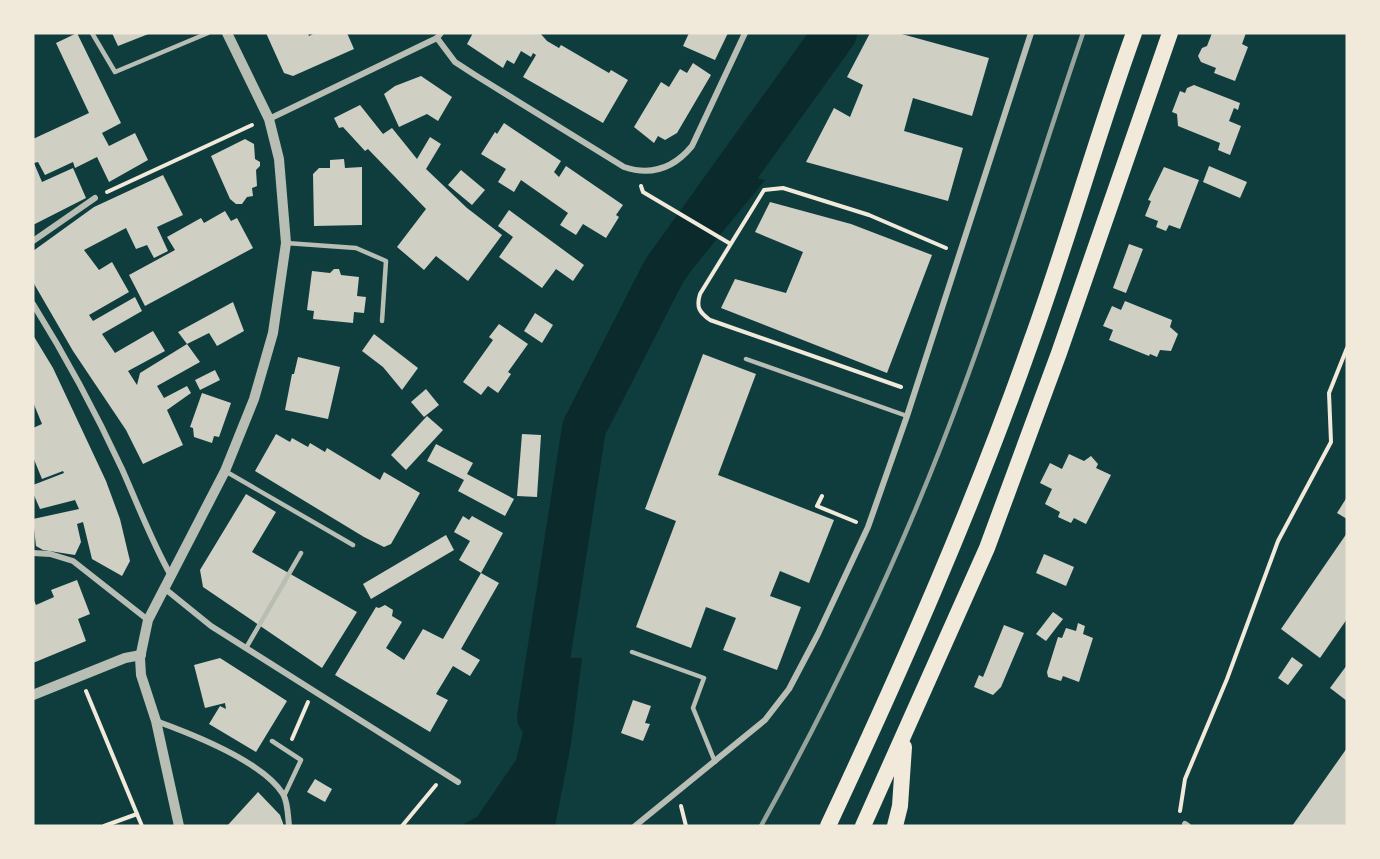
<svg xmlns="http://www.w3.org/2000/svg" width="1380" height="859" font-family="Karla,sans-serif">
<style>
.water{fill:#0a2a2b}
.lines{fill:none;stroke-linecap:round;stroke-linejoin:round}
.river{stroke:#0a2a2b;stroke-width:44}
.building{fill:#cfcfc3}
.path{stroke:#f1e9da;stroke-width:4}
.service{stroke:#b8beb3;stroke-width:4.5}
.minor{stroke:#b8beb3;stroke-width:6}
.tertiary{stroke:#b8beb3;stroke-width:10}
.trunk{stroke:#f1e9da;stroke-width:16}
.rail{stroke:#97a49c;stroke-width:4.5}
</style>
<rect width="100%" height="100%" fill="#0f3d3e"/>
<!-- water -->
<g class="water">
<polygon points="716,170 765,180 694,267 665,241"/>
<polygon points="542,657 582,658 571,744 555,826 460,826 477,817 516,760"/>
</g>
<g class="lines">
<!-- river -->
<polyline class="river" points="539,717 584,428 664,271 835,33"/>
</g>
<!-- building -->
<g class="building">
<polygon points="77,33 121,123 102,133 109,146 135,133 148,160 109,182 97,157 75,168 73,162 45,175 38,162 34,163 42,182 73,168 86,198 33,225 33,139 89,113 56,43"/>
<polygon points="112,33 151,33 118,46"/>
<polygon points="266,33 308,33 309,36 315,33 347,33 354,49 293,76 284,73"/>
<polygon points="473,33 540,33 547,41 559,48 561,45 609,73 611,70 628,80 603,123 523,77 536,55 533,53 531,57 521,51 514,64 507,60 503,68 467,44"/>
<polygon points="689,33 728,33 715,60 683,46"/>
<polygon points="870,33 898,33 989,58 972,116 913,98 904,131 963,148 948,201 806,162 834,108 850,117 863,85 847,77"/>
<polygon points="1212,33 1246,33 1242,44 1248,47 1235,81 1214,73 1216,68 1201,62 1198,56 1202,48 1207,46"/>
<polygon points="693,63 711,75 677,133 665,140 658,136 654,143 634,127 661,82 669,87 680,69 687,73"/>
<polygon points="421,76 452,97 438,121 427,114 399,127 384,94 395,86"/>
<polygon points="1194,85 1240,103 1238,110 1234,108 1229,121 1241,126 1230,155 1218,150 1220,143 1178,126 1177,114 1172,112 1180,91 1185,93 1187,88"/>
<polygon points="360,105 383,134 392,128 417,159 430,137 441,144 426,169 467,208 502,235 468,281 436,256 424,270 397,247 426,209 368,149 365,151 343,127 339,128 334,118"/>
<polygon points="504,123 561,161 554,172 559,177 566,166 623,205 616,215 619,217 606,238 583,224 576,235 560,225 568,213 521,180 514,192 498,182 506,169 481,154 495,132 497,134"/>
<polygon points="245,139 254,144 255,159 260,162 260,166 256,170 257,186 252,188 253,196 247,197 242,204 236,204 230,199 211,156"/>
<polygon points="344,159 345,168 362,167 362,225 314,226 313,174 319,168 330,168 330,160"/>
<polygon points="1209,166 1247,182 1240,198 1203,182"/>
<polygon points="1164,167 1199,180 1180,229 1169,225 1166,231 1156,227 1158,221 1145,216 1151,201 1148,200"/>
<polygon points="461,170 485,190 472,205 448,185"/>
<polygon points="163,175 183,215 157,227 168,251 154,258 147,245 136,249 126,228 84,250 99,270 112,262 129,292 89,315 93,321 135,297 142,311 102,334 115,353 153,331 165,351 128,371 137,385 140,373 187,344 200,362 157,386 164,398 187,386 191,393 167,410 183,445 143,464 126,430 73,351 33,282 33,251 94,207"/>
<polygon points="770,202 851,224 932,255 887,373 721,308 735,279 786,293 803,252 755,232"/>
<polygon points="509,210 584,265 573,281 556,269 542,288 499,257 513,237 498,226"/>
<polygon points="225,211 231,221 237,218 253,248 145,306 129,275 175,250 167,237 201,218 204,223"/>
<polygon points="1129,244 1143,249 1126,293 1113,288"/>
<polygon points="334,269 339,269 341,275 359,277 357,296 366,297 364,313 354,312 353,323 313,319 314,311 307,310 312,271 330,273"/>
<polygon points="1125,301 1172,320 1170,327 1178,334 1171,351 1160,350 1157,357 1150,354 1149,356 1109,340 1113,330 1103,326 1112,306 1121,310"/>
<polygon points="233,302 244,331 217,346 209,333 187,344 178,332"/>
<polygon points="535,313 553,325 542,343 524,331"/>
<polygon points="499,324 528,344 508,372 511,374 498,393 488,386 481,395 463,382 493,340 489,337"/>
<polygon points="374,334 418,368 402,390 383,367 362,351"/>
<polygon points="33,335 53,368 106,481 120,519 130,561 122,576 92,559 83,522 77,524 81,542 75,555 43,550 36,546 33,519 79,509 75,500 40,509 33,493 33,485 64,473 63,471 42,479 33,457 33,428 42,424 33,402"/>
<polygon points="703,354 756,374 718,475 834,520 809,583 780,571 770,596 801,607 777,670 723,650 736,618 706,607 691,648 636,627 676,521 645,509"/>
<polygon points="298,357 340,367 328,419 285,410 292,374 294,374"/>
<polygon points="215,370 220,380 200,390 195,380"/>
<polygon points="426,389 439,405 424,417 411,402"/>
<polygon points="202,393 231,403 219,437 214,436 212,443 194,437 193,428 190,427"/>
<polygon points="427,416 443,430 406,470 391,455"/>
<polygon points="276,434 290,442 292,438 308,447 310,443 325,452 327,448 380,480 384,472 420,493 391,544 384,547 364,537 255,471"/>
<polygon points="522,434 541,435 537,497 517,496"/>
<polygon points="436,444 473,463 467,474 514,499 505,516 458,491 464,480 427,461"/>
<polygon points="1069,454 1084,461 1091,456 1098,464 1096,468 1111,475 1086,524 1074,518 1071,523 1058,517 1060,512 1045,504 1052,489 1040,483 1050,463 1062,469"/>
<polygon points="246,494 276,512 252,552 357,612 322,668 203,587 200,570"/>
<polygon points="1347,497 1347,519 1337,513"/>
<polygon points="463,516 469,520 472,516 503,533 481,573 459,560 470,541 454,532"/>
<polygon points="1347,533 1347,619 1320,658 1281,629"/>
<polygon points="446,535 454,550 371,599 363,584"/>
<polygon points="1044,554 1074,567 1066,586 1036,573"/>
<polygon points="481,573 499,583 461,649 480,660 470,676 453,666 436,694 448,700 430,732 335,675 376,607 379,608 385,605 393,610 392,616 402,622 386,648 404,660 423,629 443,639"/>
<polygon points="77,580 90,614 78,619 86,641 33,663 33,598 36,605 54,597 51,590"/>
<polygon points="1053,612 1063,619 1046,641 1036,634"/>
<polygon points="1078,623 1085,626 1083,634 1093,638 1079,682 1063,676 1061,681 1048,677 1047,672 1058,637 1062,638 1066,628 1076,631"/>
<polygon points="1004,625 1024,633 1001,687 993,695 974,687 979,675 983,677"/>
<polygon points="1292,657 1303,665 1288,685 1278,678"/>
<polygon points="220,658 287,701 256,752 209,724 220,706 226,709 225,703 205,708 194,665"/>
<polygon points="1347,665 1347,701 1330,688"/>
<polygon points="633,700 651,706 645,723 650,724 643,741 621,733"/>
<polygon points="1347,748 1347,826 1292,826"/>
<polygon points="315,779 332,789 325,802 307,792"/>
<polygon points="258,792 280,815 284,826 227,826"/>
</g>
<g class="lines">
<!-- path -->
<g class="path">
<polyline points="641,186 643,192 729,243"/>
<polyline points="107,192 252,125"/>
<path d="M901,387L710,320C699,312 696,307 700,294L764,190L783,188L869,215L946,248"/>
<polyline points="822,496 817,506 856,522"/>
<polyline points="86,691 142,826"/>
<polyline points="292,739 308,702"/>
<polyline points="681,806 686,826"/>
<polyline points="1180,811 1185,779 1227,679 1278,541 1331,442 1329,393 1347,348"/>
<polyline points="104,826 137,814"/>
<polyline points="402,826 436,785"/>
</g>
<!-- service -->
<g class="service">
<polyline points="92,33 115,72 208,33"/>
<polyline points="286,243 356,248 386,261 382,321"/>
<polyline points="746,359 907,416"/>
<polyline points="225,471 353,545"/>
<polyline points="246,648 301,553"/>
<polyline points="632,652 704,678 693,708 715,762"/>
<polyline points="272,741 301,760 284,796"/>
</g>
<!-- minor -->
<g class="minor">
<path d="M437,38L455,62L475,75L624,167C651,176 674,168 692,146L745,33"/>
<polyline points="269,119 437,38 441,33"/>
<polyline points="33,241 95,198"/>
<path d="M33,304C66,357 96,413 122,469C138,505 151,540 170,574"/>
<polyline points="33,553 50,554 73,561 148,620"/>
<polyline points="164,588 211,626 458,782"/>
<path d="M156,721C192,734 263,762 283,794C288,802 288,817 289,826"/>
<polyline points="1185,824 1188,826"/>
<polyline points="635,826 765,720 789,689 818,634 868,527 907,416 1031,33"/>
</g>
<!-- tertiary -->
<g class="tertiary">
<polyline points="33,695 125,658 141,655"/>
<polyline points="179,826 156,721 141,675 140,658 148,620 225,471 254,399 273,333 286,243 279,159 269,119 227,33"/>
</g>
<!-- trunk -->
<g class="trunk">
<path d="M828,826C902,668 973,507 1031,342C1068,240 1097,135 1134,33"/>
<polyline points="863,826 987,548 1059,353 1170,33"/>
<polyline points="895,826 900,806 904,747"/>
</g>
<!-- rail -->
<path class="rail" d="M761,826C839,685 909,537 964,386C1007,270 1043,150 1083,33"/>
</g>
<!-- border -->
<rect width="1380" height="859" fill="none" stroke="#f1e9da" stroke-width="69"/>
</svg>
